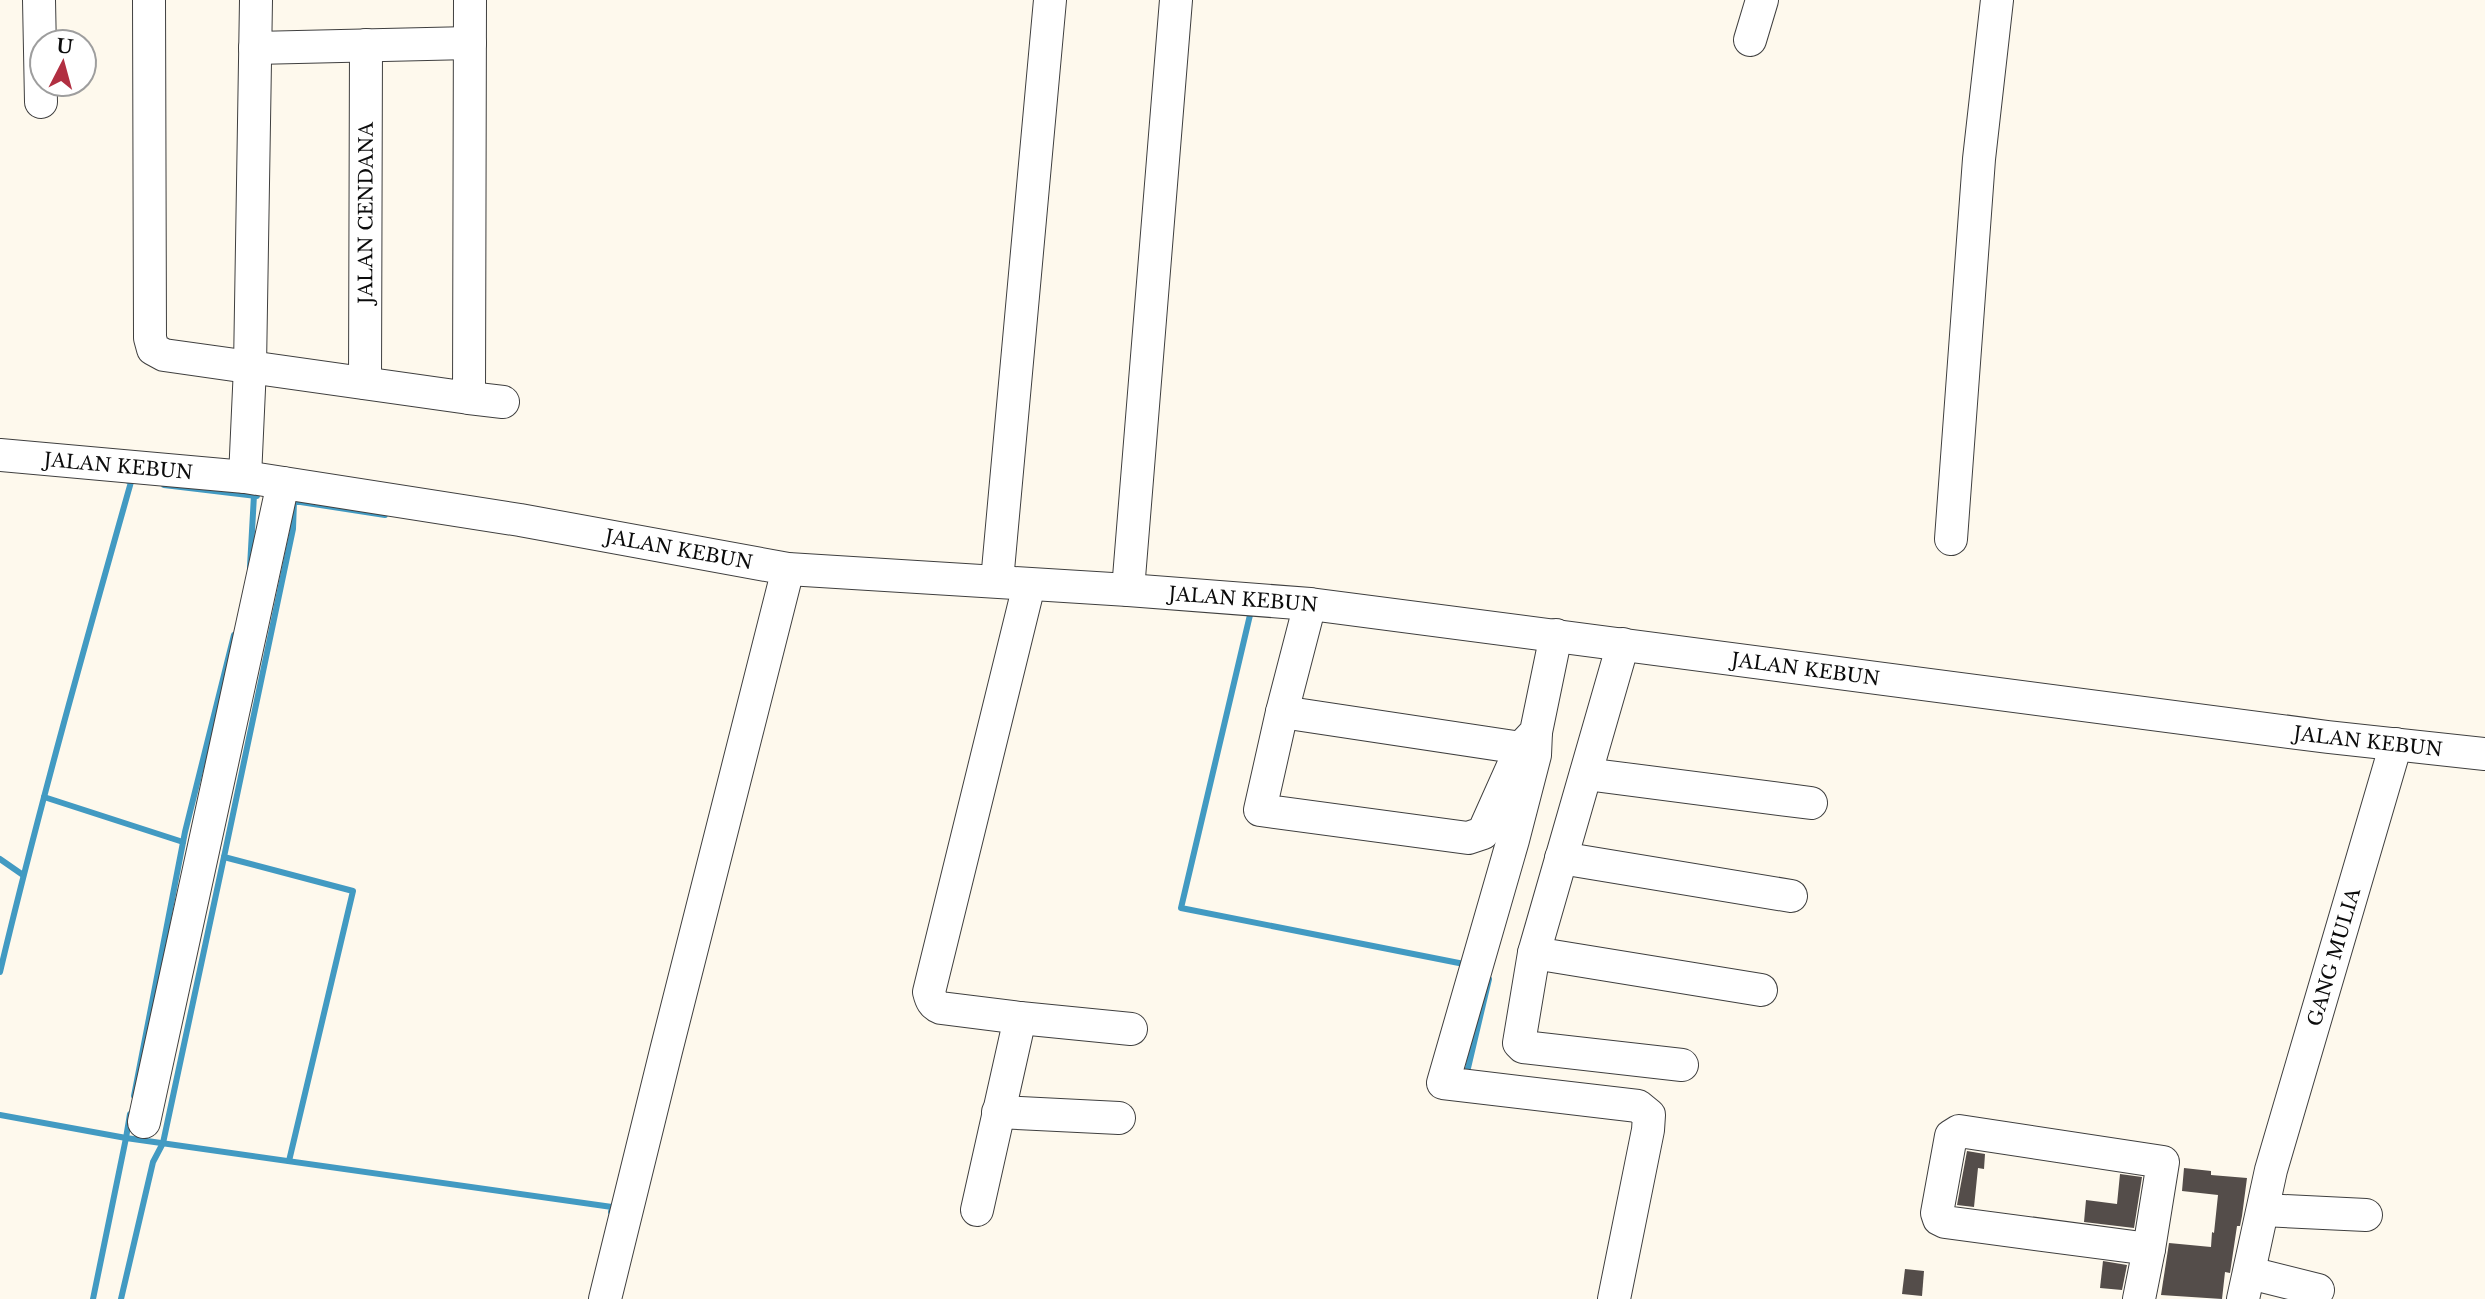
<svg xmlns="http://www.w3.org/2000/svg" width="2485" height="1299" font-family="'Libre Baskerville',serif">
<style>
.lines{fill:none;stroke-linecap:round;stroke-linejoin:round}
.stream{stroke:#429ac2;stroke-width:6}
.building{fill:#544d4a}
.minor-casing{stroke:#3f3f3f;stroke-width:34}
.minor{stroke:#fff;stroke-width:32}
.labels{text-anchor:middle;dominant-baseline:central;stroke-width:7;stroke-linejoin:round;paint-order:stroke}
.street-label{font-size:19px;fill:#0c0c0c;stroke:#fff}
</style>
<rect width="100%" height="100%" fill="#fef9ed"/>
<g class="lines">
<!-- stream -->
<g class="stream">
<polyline points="164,485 257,496"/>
<polyline points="250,567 254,495"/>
<polyline points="1250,615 1181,908 1464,964"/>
<polyline points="44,797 183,842"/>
<polyline points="0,859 23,875"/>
<path d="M0,972C39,808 85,645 131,482L123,479"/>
<polyline points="1468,1068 1489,979"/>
<polyline points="134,1096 185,832 234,635"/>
<polyline points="130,1114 126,1138 612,1207 611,1212"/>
<polyline points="0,1115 126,1138 93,1299"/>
<polyline points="289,1161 353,891 224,857 293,529 294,501 385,515"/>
<polyline points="121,1299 153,1162 163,1143 224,857"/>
</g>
</g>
<!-- building -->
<g class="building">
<polygon points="1967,1151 1985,1154 1984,1169 1978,1168 1974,1207 1957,1205"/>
<polygon points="2184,1168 2211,1171 2211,1175 2247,1178 2242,1216 2240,1226 2237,1226 2230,1273 2225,1272 2222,1299 2161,1295 2169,1243 2211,1247 2212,1232 2214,1233 2218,1195 2182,1191"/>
<polygon points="2120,1174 2142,1177 2134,1228 2084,1222 2086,1200 2117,1204"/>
<polygon points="2103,1261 2127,1265 2122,1290 2100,1288"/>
<polygon points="1905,1269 1924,1271 1922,1296 1902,1294"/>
</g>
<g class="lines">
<!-- minor casing -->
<g class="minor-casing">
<g id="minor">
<polyline points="39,0 41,102"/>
<polyline points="149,0 150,338 153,349 164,355 469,398 470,0"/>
<polyline points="1750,40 1762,0"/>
<polyline points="255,48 470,43"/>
<path id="s1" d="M365,383L366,45"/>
<polyline points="469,398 503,402"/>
<path id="s2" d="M0,455L245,477L520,520L788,569L1128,590L1310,604L2328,737L2485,754"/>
<polyline points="245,477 250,367 256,0"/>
<polyline points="1951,539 1979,159 1997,0"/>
<polyline points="997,581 1050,0"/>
<path d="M1029,585L929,992C931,1000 933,1005 941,1008L1020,1018L1131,1029"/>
<polyline points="1128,590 1176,0"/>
<polyline points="1310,604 1282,712 1260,810 1468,838 1483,833 1521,748 1536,732 1556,635"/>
<polyline points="1623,644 1534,953 1519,1043 1523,1047 1682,1065"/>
<polyline points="1282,712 1521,748"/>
<polyline points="1536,732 1535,755 1513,840 1443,1083 1638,1106 1649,1115 1648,1130 1614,1299"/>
<polyline points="1586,774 1811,803"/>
<polyline points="1561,858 1791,896"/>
<polyline points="1534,953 1761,990"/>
<polyline points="998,1112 1119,1118"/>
<polyline points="144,1122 283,483"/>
<polygon points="1959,1131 2163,1162 2149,1249 1945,1222 1939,1219 1937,1213 1951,1136"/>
<polyline points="977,1210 1020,1018"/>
<polyline points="2263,1210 2366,1215"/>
<polyline points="2250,1273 2318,1290"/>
<polyline points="605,1299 666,1051 788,569"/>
<polyline points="2139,1299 2149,1249"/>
<path id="s3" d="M2243,1299L2271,1170L2396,744"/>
</g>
</g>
<!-- minor -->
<use href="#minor" class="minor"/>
</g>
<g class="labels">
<!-- street labels -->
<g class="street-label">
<text stroke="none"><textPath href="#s1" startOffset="170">JALAN CENDANA</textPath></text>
<text stroke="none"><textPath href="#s2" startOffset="119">JALAN KEBUN</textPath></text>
<text stroke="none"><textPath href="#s2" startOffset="686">JALAN KEBUN</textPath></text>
<text stroke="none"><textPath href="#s2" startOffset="1253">JALAN KEBUN</textPath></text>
<text stroke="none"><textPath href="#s2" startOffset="1820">JALAN KEBUN</textPath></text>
<text stroke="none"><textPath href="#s2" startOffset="2387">JALAN KEBUN</textPath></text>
<text stroke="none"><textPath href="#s3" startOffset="354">GANG MULIA</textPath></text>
</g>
</g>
<!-- north arrow -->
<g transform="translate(63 63) rotate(6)"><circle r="33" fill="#ffffff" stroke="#9e9e9e" stroke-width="2"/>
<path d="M0-5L12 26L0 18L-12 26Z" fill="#b12f41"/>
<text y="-10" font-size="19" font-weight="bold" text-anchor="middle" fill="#0c0c0c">U</text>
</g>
</svg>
